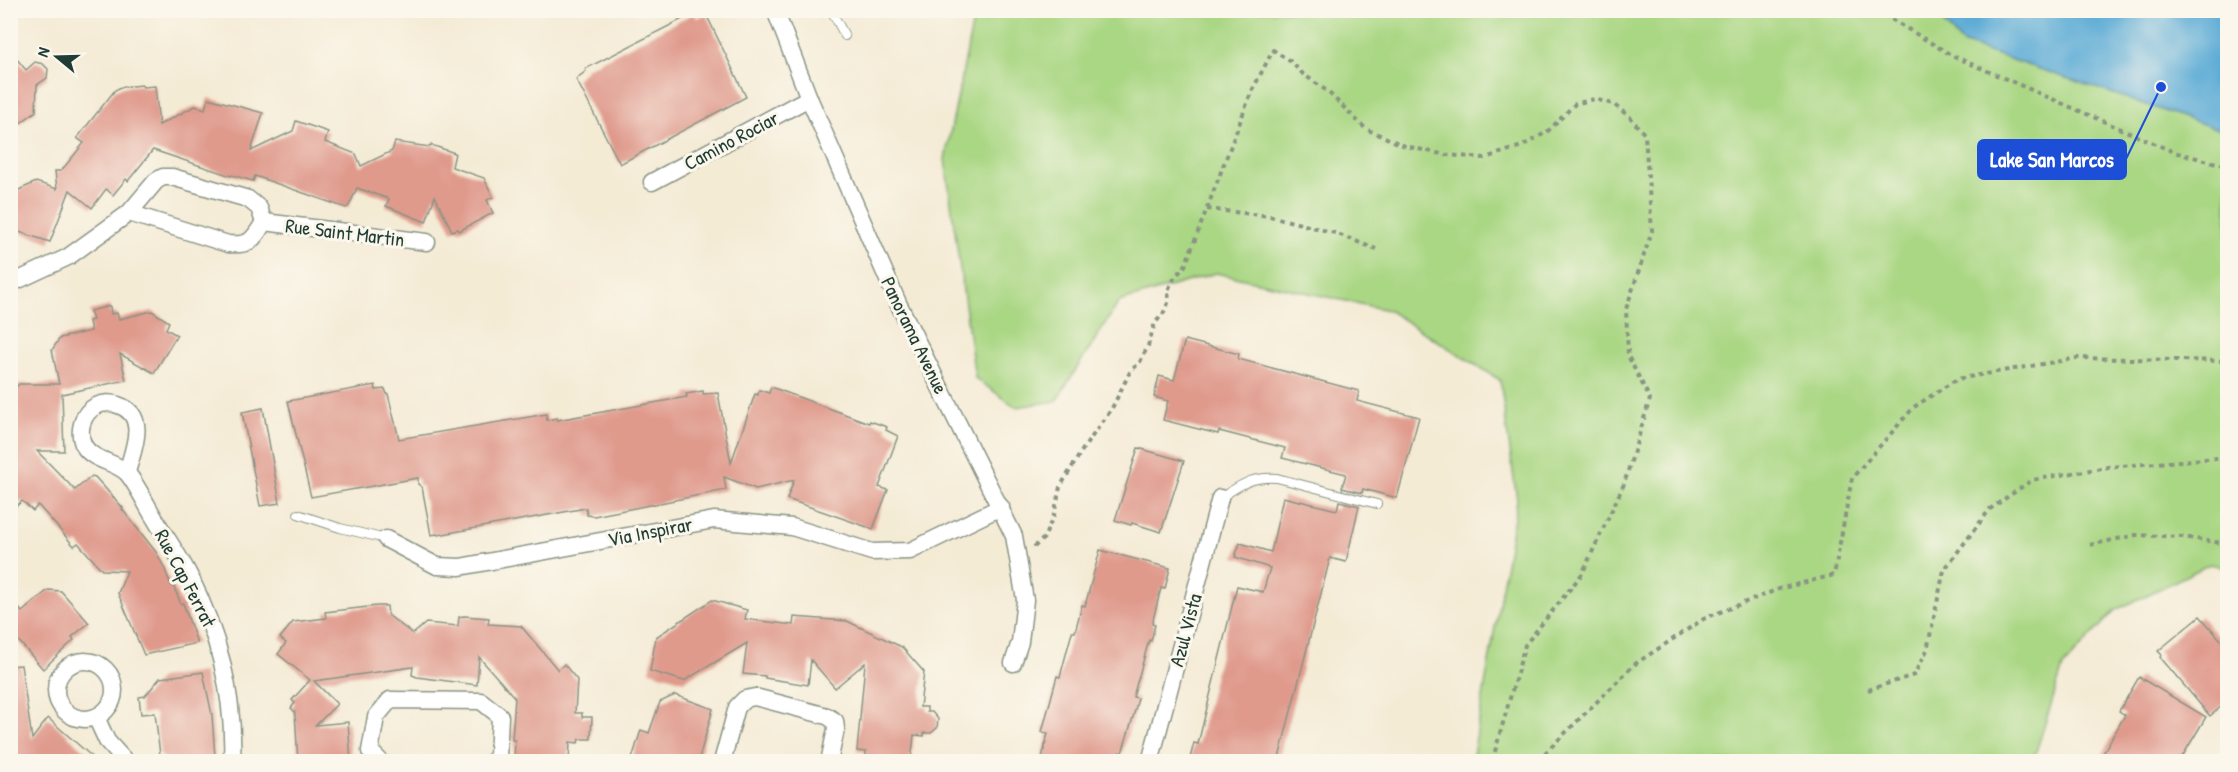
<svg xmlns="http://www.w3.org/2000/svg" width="2238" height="772" font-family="'Patrick Hand',sans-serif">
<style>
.green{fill:#aad784;stroke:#648a5c;stroke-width:1.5}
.water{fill:#5cabd6;stroke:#3e7485;stroke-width:1.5}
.building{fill:#df9a8c}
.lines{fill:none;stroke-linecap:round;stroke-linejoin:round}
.lane-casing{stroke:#8a9484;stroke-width:10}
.street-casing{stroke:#8a9484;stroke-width:19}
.path{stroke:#8a9484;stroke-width:4;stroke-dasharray:4.5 4.5;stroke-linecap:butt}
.lane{stroke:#fff;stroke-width:8}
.street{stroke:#fff;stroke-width:16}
.labels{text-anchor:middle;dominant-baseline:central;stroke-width:6;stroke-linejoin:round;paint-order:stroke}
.street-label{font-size:20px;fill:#1f3d34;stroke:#fbf7ec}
.leader{fill:none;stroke:#1d4ed8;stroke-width:2}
.callout-dot{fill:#1d4ed8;stroke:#fbf7ec;stroke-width:2}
.callout{fill:#1d4ed8;stroke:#1d4ed8;stroke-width:2}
.callout-label{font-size:21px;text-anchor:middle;font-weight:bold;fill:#fff}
</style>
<rect width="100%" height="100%" fill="#fbf7ec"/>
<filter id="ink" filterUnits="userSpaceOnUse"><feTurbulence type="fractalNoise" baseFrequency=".0167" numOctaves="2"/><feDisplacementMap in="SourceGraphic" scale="12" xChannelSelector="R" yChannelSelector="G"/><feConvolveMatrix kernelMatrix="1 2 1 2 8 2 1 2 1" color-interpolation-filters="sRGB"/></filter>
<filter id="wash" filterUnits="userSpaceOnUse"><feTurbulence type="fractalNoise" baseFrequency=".008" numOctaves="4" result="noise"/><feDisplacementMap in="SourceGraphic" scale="24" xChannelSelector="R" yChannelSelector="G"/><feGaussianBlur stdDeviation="1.35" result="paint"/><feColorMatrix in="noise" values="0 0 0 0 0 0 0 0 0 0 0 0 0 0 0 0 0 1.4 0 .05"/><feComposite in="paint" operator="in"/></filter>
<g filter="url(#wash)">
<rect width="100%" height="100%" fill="#f4ebd5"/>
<!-- green -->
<polygon class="green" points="975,11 1933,11 1962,43 2227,132 2227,568 2210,564 2114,611 2063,667 2033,761 1472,761 1517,500 1500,380 1388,310 1216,273 1119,302 1056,401 1016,407 975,378 945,159"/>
<!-- water -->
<polygon class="water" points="1933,11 2227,11 2227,132 1962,43"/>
<g id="blocks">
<!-- building -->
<g class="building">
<polygon points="694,13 697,18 706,14 746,97 620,164 576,79 586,71 585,69"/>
<polygon points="10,51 26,70 35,62 43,64 48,69 47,78 37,85 36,111 10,131"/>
<polygon points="142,85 143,87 155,86 159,125 195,106 205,109 208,98 263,113 251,151 293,131 296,121 328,132 325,142 356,154 361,166 392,151 395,142 430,147 431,145 455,153 452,167 484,178 493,197 487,200 493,213 459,231 458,229 452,231 435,196 426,222 386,206 389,199 357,188 349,206 346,208 255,176 253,181 232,175 231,176 153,150 128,181 126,179 113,195 106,189 92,208 70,190 50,242 10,229 10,194 36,182 57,189 55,171 61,171 84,143 77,138 115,90 121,87"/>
<polygon points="110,306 111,314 117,313 119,319 152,311 169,322 166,329 177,335 154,373 120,354 126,380 62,394 64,451 37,451 75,490 92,476 95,477 123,508 122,509 156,552 164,567 171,585 173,585 181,604 183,603 197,643 144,655 118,593 127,571 102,570 78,543 74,546 38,505 33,511 22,501 10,512 10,393 19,384 59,384 52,350 60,338 91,331 89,321 93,320 90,311"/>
<polygon points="1185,340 1239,354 1238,359 1359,391 1357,401 1419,417 1397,498 1363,489 1362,493 1342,488 1346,474 1282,458 1285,448 1219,431 1218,434 1163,420 1168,401 1154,397 1159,376 1174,380"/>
<polygon points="375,385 376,390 385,389 387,394 388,394 399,439 546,414 547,420 557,418 557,420 687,397 686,394 703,391 703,394 718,393 731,463 755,394 758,395 759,390 769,393 771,387 869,423 870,421 887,427 886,430 898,436 879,487 888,490 873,529 787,499 794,480 756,489 724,477 726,490 594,516 587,515 586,508 438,535 437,534 431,535 422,487 418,484 418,478 311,497 288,401"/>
<polygon points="263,408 280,503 260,506 242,412"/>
<polygon points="1138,448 1184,461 1161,532 1132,523 1131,525 1115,520"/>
<polygon points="1283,497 1337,510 1339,501 1359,506 1346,562 1330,558 1278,762 1189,762 1194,743 1198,744 1237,586 1263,592 1270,568 1235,557 1240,543 1271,552"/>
<polygon points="1100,550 1170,568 1165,589 1161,588 1152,624 1155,625 1151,641 1149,640 1133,697 1138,698 1134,714 1122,753 1120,752 1118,762 1041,762 1048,733 1042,732 1057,676 1060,677 1072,632 1075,632 1082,605 1085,606"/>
<polygon points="48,590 61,591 89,623 72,637 74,640 43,669 10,631 10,598 22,612"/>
<polygon points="712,600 747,610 745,619 793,625 794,617 847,621 902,647 924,672 920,707 927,707 927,712 932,712 938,719 937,728 931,733 924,733 924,736 914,735 911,762 865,762 866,752 857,751 865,663 835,688 811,660 808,685 765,678 765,676 743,674 747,643 684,681 650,671 656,637"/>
<polygon points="377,606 387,606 388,615 413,634 426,623 458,626 459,617 464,616 489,618 488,624 521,626 558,670 564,664 577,680 575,713 582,713 582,717 592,717 591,739 579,739 578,743 570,742 569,762 514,760 515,740 512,740 515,698 479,657 477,685 417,677 412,675 413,667 314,681 337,704 316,725 348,722 351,762 298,762 295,712 291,708 295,703 292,700 310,680 278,654 286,643 280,638 293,622 326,618 325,612"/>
<polygon points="2200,616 2228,648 2228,701 2210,716 2160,657 2162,655 2158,651"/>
<polygon points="21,665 32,739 48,718 98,762 10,762 10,666"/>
<polygon points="203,672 212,715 215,757 187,762 169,762 160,755 155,713 141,714 139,697 145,696 160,678"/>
<polygon points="2139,677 2206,717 2179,762 2098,762 2125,715 2119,711"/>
<polygon points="675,695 713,709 698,762 631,762 641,730 649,733 660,702"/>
</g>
</g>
</g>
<g filter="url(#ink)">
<use href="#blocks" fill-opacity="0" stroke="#8a9484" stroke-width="1.5"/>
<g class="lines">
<!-- lane casing -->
<g class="lane-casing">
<g id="lane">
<polyline points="831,10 845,36"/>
<path d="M1220,498C1241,485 1251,476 1277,478L1377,504"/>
<polyline points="298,514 340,528 386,539"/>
</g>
</g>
<!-- street casing -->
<g class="street-casing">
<g id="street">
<polyline points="775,10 809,98 898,303 1014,536 1025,600 1020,642 1013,663"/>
<polyline points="652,182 809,98"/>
<polyline points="264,222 427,242"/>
<path d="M10,284L68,257L129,213L156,181L163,177H172L248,199L259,208L264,222C253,240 250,246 228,244L129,213"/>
<path d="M127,472C133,450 149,415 118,405C111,402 102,403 96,406C82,413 77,432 84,446C93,461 114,461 126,472C134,479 148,508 155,519C166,538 180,557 190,577C219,635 235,696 232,762"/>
<polyline points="386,539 437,566 460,567 714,520 792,527 872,552 910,551 1001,507"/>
<circle cx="85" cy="690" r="29"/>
<polyline points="96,717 107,741 126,762"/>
<polyline points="381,762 370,751 376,717 390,700 481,701 500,716 498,757 492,762"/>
<polyline points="722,762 737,707 745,699 755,697 827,716 835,721 836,729 829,762"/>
<polyline points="1150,762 1220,498"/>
</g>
</g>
<!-- path -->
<g class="path">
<polyline points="1876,10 1953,56 2174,152 2228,166"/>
<polyline points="1207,209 1270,216 1335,233 1376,249"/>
<polyline points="2090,545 2136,535 2183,537 2228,544"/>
<polyline points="1034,547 1044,538 1054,515 1060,487 1083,449 1111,410 1131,370 1139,364 1148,346 1155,323 1163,314 1169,301 1168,290 1175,277 1185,266 1251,93 1273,50 1290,61 1303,74 1327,91 1366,129 1405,146 1446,155 1485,158 1522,146 1547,132 1575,104 1594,99 1613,104 1630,117 1645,135 1652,231 1626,309 1628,356 1650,399 1624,484 1582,574 1525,645 1492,762"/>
<polyline points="1868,690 1914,675 1927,650 1944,570 1990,509 2032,480 2108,467 2228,457"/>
<polyline points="1529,762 1543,755 1635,664 1705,618 1779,589 1834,575 1852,478 1914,407 1957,379 2077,358 2228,361"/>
</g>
<!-- lane -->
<use href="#lane" class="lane"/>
<!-- street -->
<use href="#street" class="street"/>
</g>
</g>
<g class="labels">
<!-- street labels -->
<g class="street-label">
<text transform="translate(731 140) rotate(-28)">Camino Rociar</text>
<text transform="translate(345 232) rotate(7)">Rue Saint Martin</text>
<text transform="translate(915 335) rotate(64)">Panorama Avenue</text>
<text transform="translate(650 531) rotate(-11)">Via Inspirar</text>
<text transform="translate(186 578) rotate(62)">Rue Cap Ferrat</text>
<text transform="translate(1185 630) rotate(-75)">Azul Vista</text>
</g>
</g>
<!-- callouts -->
<path class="leader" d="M2161 87L2126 159"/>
<circle class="callout-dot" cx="2161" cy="87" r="6"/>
<rect class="callout" x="1978" y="140" width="148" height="39" rx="6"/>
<g class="callout-label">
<text x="2052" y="167">Lake San Marcos</text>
</g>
<!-- margin -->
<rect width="2238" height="772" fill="none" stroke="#fbf7ec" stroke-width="36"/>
<!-- north arrow -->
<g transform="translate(57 57) rotate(289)" stroke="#fbf7ec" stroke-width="4.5" paint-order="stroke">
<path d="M0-4.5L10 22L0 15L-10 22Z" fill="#1f3d34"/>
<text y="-9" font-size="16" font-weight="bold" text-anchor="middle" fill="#1f3d34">N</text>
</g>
</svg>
